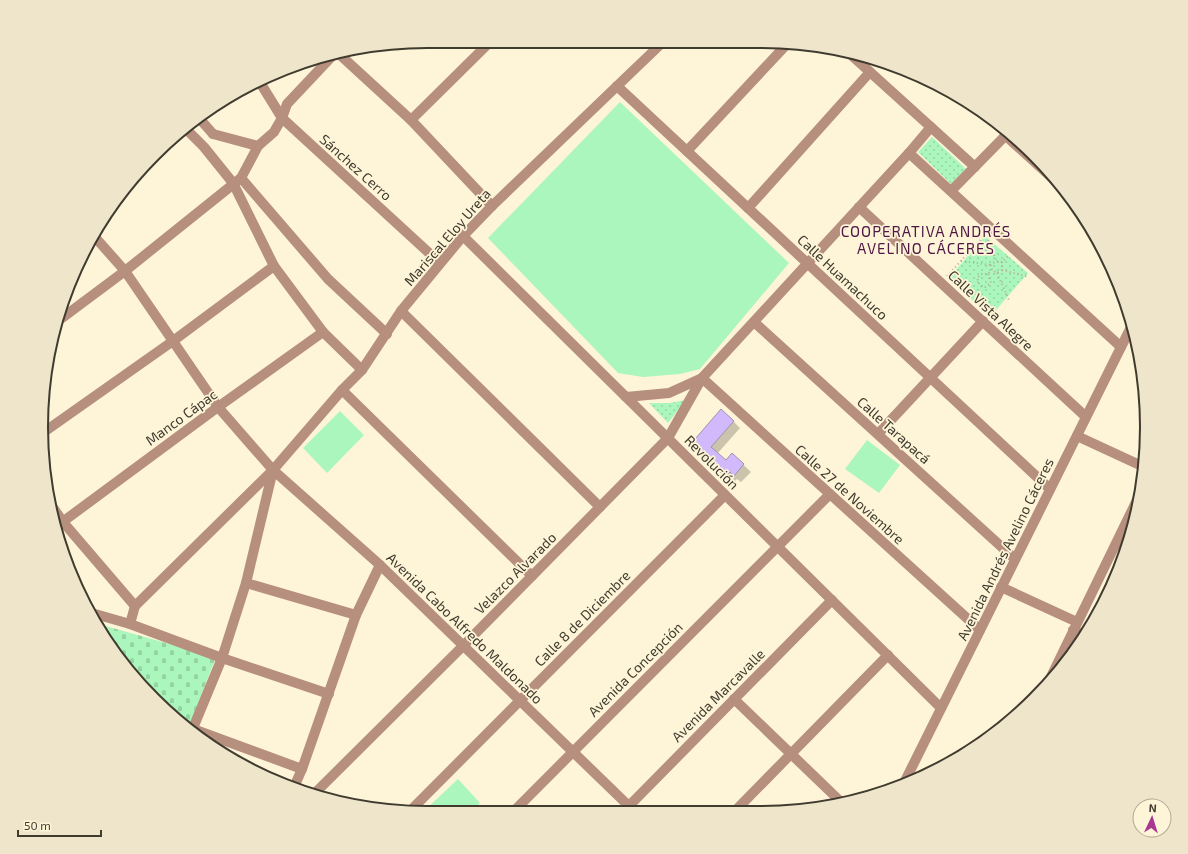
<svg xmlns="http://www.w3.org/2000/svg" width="1188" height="854" font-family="'Exo 2',sans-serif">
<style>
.grass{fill:url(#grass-dots)}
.cemetery{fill:url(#cemetery-stones)}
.garden{fill:#abf6bd}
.shadow{fill:#0003}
.building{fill:#d1b9fc;stroke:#9d94ae}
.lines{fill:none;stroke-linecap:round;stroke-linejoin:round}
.path{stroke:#b4ac96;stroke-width:2;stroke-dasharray:1 3;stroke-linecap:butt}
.minor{stroke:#b78f7e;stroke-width:10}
.labels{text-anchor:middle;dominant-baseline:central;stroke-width:3.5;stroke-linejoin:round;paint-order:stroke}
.street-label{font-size:14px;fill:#3f3b2f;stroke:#fef4d7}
.neighbourhood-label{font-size:15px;letter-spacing:1px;fill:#501945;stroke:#fef4d7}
.rim{fill:none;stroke:#3f3b2f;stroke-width:2}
</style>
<defs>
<pattern id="grass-dots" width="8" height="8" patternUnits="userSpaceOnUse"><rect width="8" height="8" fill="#abf6bd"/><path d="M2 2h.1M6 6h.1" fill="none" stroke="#94d4a3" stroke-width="1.8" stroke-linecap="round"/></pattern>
<pattern id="cemetery-stones" width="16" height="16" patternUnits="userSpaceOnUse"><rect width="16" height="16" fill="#abf6bd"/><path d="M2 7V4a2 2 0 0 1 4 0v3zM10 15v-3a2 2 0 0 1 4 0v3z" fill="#94d4a3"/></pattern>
</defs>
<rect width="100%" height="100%" fill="#fef4d7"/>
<!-- grass -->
<g class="grass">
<polygon points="932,137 966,169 951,184 918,152"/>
<polygon points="985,236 1028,273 991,316 948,279"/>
<polygon points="686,400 668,423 649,403 669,403"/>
</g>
<!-- cemetery -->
<polygon class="cemetery" points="102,625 216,657 188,729 137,681"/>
<!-- garden -->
<g class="garden">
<polygon points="620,102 789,263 700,369 680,374 643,377 618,373 488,238"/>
<polygon points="340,411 364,435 327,473 303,448"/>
<polygon points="867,440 900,465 879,493 845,469"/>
<polygon points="458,779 480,803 471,812 423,812"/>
</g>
<!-- shadow -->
<polygon class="shadow" points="733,421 740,428 717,454 726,461 732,454 751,472 741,482 737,479 733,483 697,452"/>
<!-- building -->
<polygon class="building" points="721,409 734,421 711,447 726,460 732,453 744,464 734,476 730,472 726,477 689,446"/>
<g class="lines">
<!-- path -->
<g class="path">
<polyline points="988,240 996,260"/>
<polyline points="961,261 991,265"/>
<polyline points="1002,262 1002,270 997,273 992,270 991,265 996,261 1002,262 1008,256"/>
<polyline points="1002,270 1029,277"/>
<polyline points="997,273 1009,300"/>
<polyline points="988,274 991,283 985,287 980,286 977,278 982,274 988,274 992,270"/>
<polyline points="947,276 985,235"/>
</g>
<!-- minor -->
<g class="minor">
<polyline points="338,53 411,120 492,206"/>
<polyline points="849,53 975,167"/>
<polyline points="261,84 282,118 440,263"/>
<polyline points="617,86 1050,489"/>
<polyline points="199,118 213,134"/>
<polyline points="411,120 491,41"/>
<polyline points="186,129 204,147 233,183 274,266 323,332 362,370"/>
<polyline points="213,134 258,146"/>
<polyline points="1006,136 1062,187"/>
<polyline points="687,151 787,44"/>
<polyline points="909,153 1121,347"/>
<polyline points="241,178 328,279 387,334"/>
<polyline points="951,191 1006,135"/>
<polyline points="859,207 1086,417"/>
<polyline points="748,208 870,72"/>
<polyline points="94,236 125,271 218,407 273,470 380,565 634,811"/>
<polyline points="463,236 941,708"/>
<polyline points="401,311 600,507"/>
<polyline points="62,318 125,271 241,178 258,146 274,132 282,118 287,104 335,53"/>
<polyline points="754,322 1015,559"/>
<polyline points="342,390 532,576"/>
<polyline points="626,397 669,393 702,378 980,630"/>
<polyline points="44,432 173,341 274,266"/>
<polyline points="878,434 983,321"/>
<polyline points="1077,436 1144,467"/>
<polyline points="52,506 63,522 135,606"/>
<polyline points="57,526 218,407 323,332"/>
<polyline points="246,583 356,615"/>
<polyline points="1001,587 1077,622"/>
<polyline points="95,614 130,624 222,658 329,694"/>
<polyline points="130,624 135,606 273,470 342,390 362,370 401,311 463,236 492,206 664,41"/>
<polyline points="1073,630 1084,636"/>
<polyline points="1048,683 1139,496"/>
<polyline points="734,699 841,802"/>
<polyline points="193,729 302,769"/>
<polyline points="191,733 222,658 246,583 273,470"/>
<polyline points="903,785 1132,325"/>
<polyline points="294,787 302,769 356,615 380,565"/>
<polyline points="313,795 463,646 668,438 702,378 909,153 931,127"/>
<polyline points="736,810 888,655"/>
<polyline points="514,811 830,494"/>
<polyline points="624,811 832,600"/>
<polyline points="409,812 725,495"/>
</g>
</g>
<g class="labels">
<!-- street labels -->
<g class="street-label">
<text transform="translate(356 167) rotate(42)">Sánchez Cerro</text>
<text transform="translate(447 237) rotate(-49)">Mariscal Eloy Ureta</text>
<text transform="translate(843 277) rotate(43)">Calle Huamachuco</text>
<text transform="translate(991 310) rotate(43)">Calle Vista Alegre</text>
<text transform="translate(181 417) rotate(-36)">Manco Cápac</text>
<text transform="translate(894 430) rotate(42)">Calle Tarapacá</text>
<text transform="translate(712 462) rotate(45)">Revolución</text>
<text transform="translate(850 494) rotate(42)">Calle 27 de Noviembre</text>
<text transform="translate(1005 549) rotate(-64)">Avenida Andrés Avelino Cáceres</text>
<text transform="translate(515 573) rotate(-45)">Velazco Alvarado</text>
<text transform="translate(582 618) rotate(-45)">Calle 8 de Diciembre</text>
<text transform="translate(465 628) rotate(44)">Avenida Cabo Alfredo Maldonado</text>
<text transform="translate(635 669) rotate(-45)">Avenida Concepción</text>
<text transform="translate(718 695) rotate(-45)">Avenida Marcavalle</text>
</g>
<!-- neighbourhood labels -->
<g class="neighbourhood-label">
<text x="926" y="231">COOPERATIVA ANDRÉS<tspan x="926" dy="17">AVELINO CÁCERES</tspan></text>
</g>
</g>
<!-- crop -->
<path d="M0 0H1188V854H0ZM427 48H761A379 379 0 0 1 1140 427V427A379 379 0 0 1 761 806H427A379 379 0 0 1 48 427V427A379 379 0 0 1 427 48Z" fill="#efe5ca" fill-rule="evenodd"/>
<path class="rim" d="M427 48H761A379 379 0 0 1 1140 427V427A379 379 0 0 1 761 806H427A379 379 0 0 1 48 427V427A379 379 0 0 1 427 48Z"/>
<!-- north arrow -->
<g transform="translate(1152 818) rotate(4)"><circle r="19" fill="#fef4d7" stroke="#b2aa94"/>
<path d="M0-3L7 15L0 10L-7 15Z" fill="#a93792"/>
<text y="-6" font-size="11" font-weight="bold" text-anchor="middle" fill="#3f3b2f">N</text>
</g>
<!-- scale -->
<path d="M18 830v6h83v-6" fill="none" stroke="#3f3b2f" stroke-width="2"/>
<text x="24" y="830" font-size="12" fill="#3f3b2f" stroke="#fef4d7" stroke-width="3" paint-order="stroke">50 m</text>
</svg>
